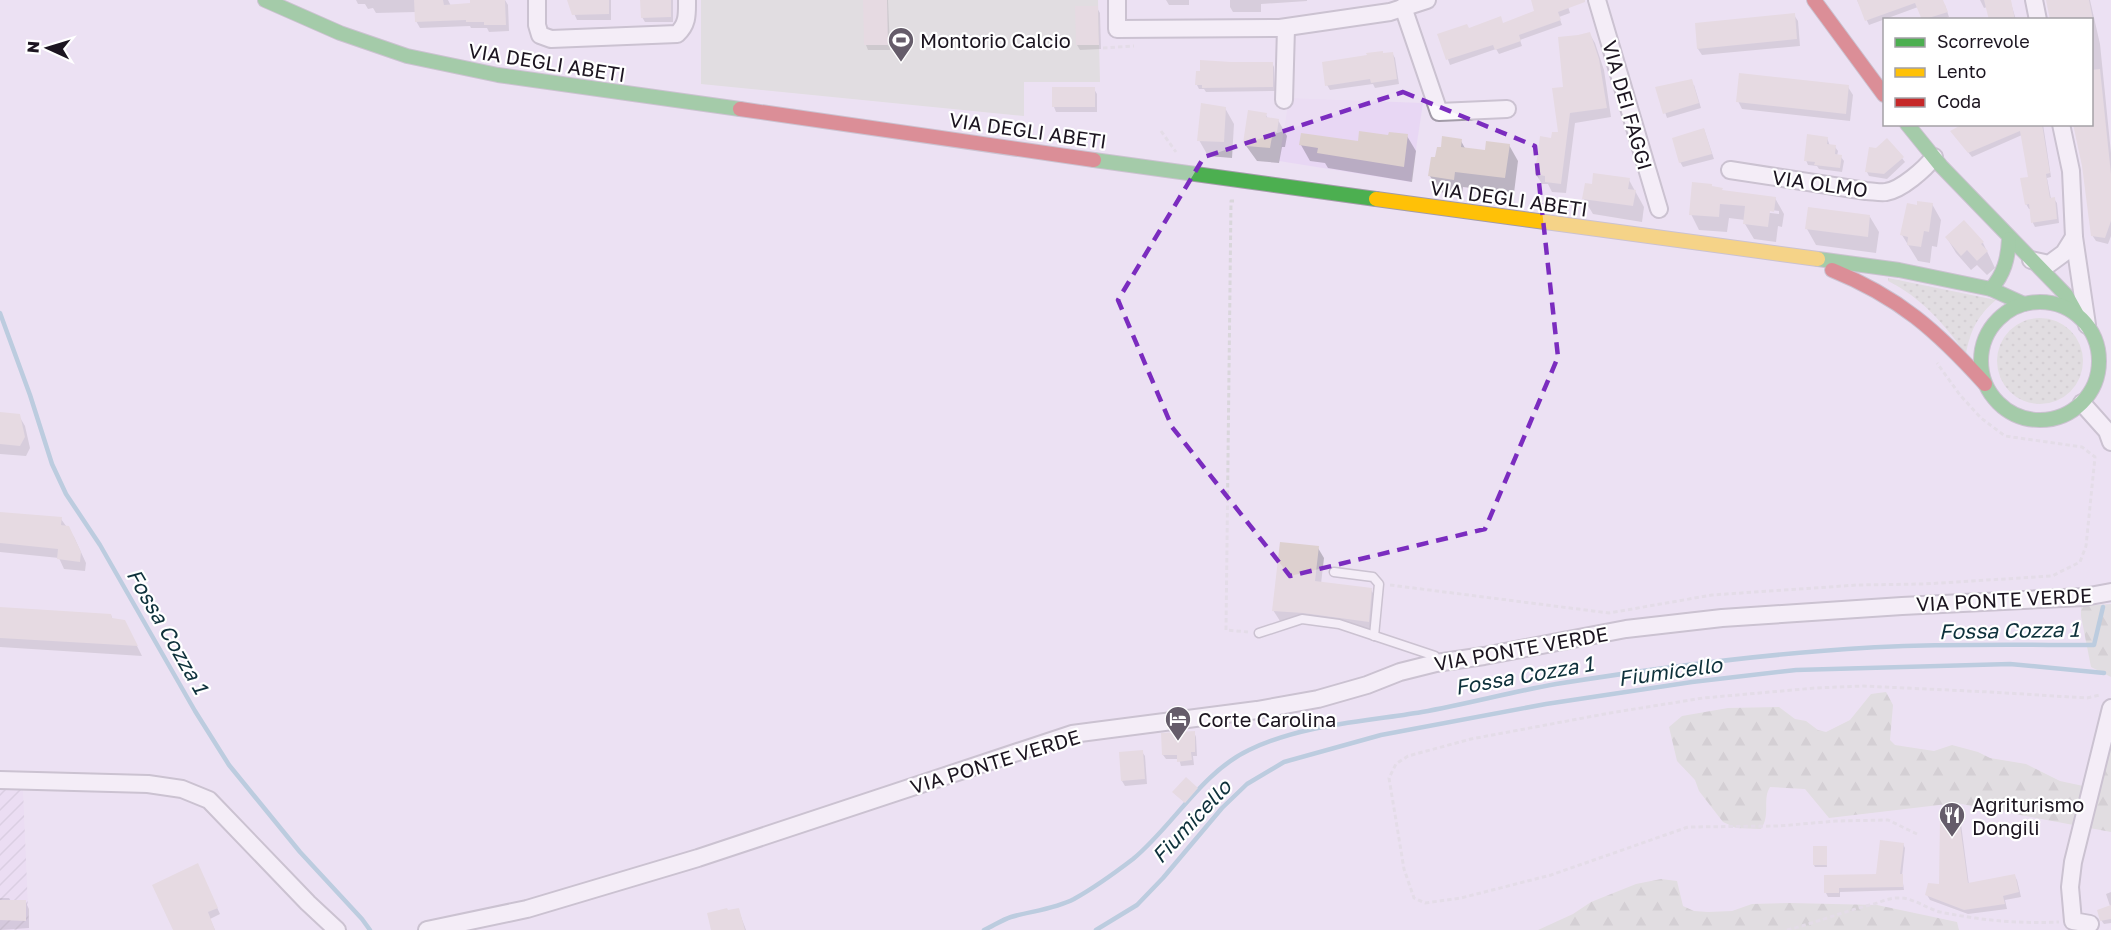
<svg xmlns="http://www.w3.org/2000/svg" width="2111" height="930" font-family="'Golos Text',sans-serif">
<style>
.built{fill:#e8d7f4}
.industrial{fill:url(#industrial-furrows)}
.grass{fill:url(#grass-dots)}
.forest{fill:url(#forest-firs)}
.garden{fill:#d3d7cc}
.shadow{fill:#0003;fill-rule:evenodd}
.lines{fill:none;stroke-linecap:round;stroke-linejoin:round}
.stream{stroke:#82b1c7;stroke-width:4.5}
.building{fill:#ddd0cf}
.lane-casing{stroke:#a29ba8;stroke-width:11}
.street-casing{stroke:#a29ba8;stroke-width:20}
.fast-casing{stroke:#a29ba8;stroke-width:16}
.slow-casing{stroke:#a29ba8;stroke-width:16}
.jam-casing{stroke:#a29ba8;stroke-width:16}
.path{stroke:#d9d6db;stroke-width:3;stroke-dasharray:4.5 3;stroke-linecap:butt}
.lane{stroke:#fcfafd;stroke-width:8}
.street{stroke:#fcfafd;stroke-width:16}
.fast{stroke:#4caf50;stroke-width:14}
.slow{stroke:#ffc107;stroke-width:14}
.jam{stroke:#c62828;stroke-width:14}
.marked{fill:none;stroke:#7b2cbf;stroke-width:4.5;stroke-dasharray:12 8;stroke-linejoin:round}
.labels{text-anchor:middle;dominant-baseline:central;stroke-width:4.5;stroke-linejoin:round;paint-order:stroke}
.poi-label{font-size:20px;fill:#1c1520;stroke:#fff;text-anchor:start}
.street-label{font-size:20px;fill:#1c1520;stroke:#fff}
.water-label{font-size:21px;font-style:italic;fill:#0e313b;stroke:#fff}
</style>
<defs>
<pattern id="industrial-furrows" width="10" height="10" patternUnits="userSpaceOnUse" patternTransform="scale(1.5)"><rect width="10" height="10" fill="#e8d7f4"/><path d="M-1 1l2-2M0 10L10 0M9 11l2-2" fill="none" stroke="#c6b8d1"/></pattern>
<pattern id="grass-dots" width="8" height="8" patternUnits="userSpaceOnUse" patternTransform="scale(1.5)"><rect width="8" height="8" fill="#d3d7cc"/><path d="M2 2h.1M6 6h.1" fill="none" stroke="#b5b8af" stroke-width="1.8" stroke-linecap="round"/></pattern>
<pattern id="forest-firs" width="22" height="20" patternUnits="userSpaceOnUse" patternTransform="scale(1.5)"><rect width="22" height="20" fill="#d3d7cc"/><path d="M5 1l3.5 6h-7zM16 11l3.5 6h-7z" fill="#b5b8af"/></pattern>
</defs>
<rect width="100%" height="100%" fill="#ece1f3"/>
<!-- built -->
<polygon class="built" points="1289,98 1423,103 1411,182 1279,161"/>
<!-- industrial -->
<polygon class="industrial" points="0,789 23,790 29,930 0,930"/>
<!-- grass -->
<g class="grass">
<path d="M1888,278L1996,300C1978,315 1970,331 1966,354C1944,324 1922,298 1888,281Z"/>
<circle cx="2040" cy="361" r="43"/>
</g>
<!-- forest -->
<g class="forest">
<polygon points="2111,604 2111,677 2091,667 2081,616 2081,606"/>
<path d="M1886,692L1893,705L1890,740L1895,745L1934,751L1952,745L1978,752L1990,758L2026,764L2060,781L2088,787L2111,712V832L1956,803L1829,818L1805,789L1770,787C1762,800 1771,814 1761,829L1736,828L1723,822L1699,791L1695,780L1677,761L1669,727L1682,716L1728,708L1779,707L1795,719L1806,721L1818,730L1826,732L1850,720L1871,694Z"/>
<polygon points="1661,879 1677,881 1683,906 1694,911 1708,912 1732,911 1752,904 1790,903 1877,905 1957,922 1959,930 1538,930 1573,914 1591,902 1636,884"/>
</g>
<!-- garden -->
<polygon class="garden" points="701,0 1098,0 1100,82 1024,82 1024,116 701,84"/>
<!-- shadow -->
<g class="shadow">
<polygon points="356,0 448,0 451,6 472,4 472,0 505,0 508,5 509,31 489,32 487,28 471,28 470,26 420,28 416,21 416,12 376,13 373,8 368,9 365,4 358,4"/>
<polygon points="568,0 611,0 611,20 577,20"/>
<polygon points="642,0 673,0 673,22 645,22 642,17"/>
<polygon points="864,0 888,0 890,50 868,50 866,45"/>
<polygon points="1166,0 1189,0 1189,5 1169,5"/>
<polygon points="1230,0 1307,0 1307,1 1261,4 1261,12 1233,12 1230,7"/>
<polygon points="1532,0 1566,0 1570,13 1559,17 1562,25 1520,40 1522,46 1499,54 1496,49 1450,65 1439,35 1503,25 1536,12"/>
<polygon points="1857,0 1930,0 1945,5 1949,17 1941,20 1923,20 1918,7 1869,25"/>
<polygon points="1980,0 2010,0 2016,20 1990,20 1987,7 1984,8"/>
<polygon points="2047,0 2090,0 2100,44 2111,153 2111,236 2108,244 2096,241 2092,235 2092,20"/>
<polygon points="1097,8 1100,13 1101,49 1080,50 1077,45"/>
<polygon points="1794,15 1798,21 1800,46 1702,55 1698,49 1696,24"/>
<polygon points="1589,33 1595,43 1604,70 1611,117 1575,123 1566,193 1552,192 1548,184 1542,184 1536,174 1552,139 1560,134 1565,88"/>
<polygon points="1392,53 1395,58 1399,84 1375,88 1373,84 1330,90 1327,85 1384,55"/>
<polygon points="1272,63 1274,67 1275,91 1206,92 1204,89 1199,89 1197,85"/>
<polygon points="1694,85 1701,108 1667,118 1657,88"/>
<polygon points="1848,87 1853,95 1850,121 1742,109 1738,101"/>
<polygon points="1094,89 1097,94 1097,112 1056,112 1054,107"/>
<polygon points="1225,108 1234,124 1232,158 1208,156 1199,140"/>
<polygon points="1266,115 1268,119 1278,120 1287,136 1285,147 1282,147 1279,163 1257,161 1244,143"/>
<polygon points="1966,124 2043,124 2051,177 2047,178 2051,199 2054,199 2057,203 2059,223 2035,227 2033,223 2031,209 2029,209 2026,204 2030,178 2022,135 1972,157 1955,136"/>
<polygon points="1704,129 1714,159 1683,167 1680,162"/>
<polygon points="1407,136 1416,151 1412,182 1328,168 1325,163 1310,161 1301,145 1359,142"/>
<polygon points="1827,138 1830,146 1835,147 1838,151 1837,156 1841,157 1844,161 1842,172 1819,169 1817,166 1808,165 1806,160"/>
<polygon points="1461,141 1466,150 1487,152 1509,145 1518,161 1514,193 1463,187 1462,195 1439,192 1430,176"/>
<polygon points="1902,158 1905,162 1887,179 1869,176 1867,172"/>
<polygon points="1629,180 1644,207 1642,222 1593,214 1584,199 1593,185"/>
<path d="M1723,191L1775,198L1784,214L1782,227L1778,226L1776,242L1754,239L1745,224V220L1729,218L1727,232L1699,230L1691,214ZM1763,209L1779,211V214L1762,212Z"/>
<polygon points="1932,204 1941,220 1937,247 1932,246 1930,263 1918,261 1902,235 1918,207"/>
<polygon points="1870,217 1879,232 1876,253 1816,245 1807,229"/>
<polygon points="1947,238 1983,243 1995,268 1987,275 1977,265 1971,270 1956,253"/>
<polygon points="0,414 19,416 25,426 30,448 26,456 0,454"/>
<polygon points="0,513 61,519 74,537 86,563 85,571 64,569 59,558 0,552"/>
<polygon points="1318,548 1324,558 1321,584 1371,590 1377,600 1374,632 1310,623 1280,621 1273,610"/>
<polygon points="0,609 111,615 113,620 130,632 142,656 0,647"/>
<polygon points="1194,732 1196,737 1197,756 1193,756 1194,765 1181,766 1179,759 1166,759 1163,755"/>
<polygon points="1142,752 1145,756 1147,784 1125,786 1122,781"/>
<polygon points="1197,789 1198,791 1187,804 1175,794"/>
<polygon points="1959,819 1961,824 1969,885 2014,875 2017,880 2021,897 2005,900 2007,909 1968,914 1930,900 1927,895 1941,886"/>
<polygon points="1903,844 1905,848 1902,876 1904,890 1840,892 1840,897 1828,897 1826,893 1826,877 1877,876"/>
<polygon points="1826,847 1827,867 1815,867 1814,865"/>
<polygon points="200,871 220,914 210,919 215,930 174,930"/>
<polygon points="2111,892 2111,923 2104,924 2101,920 2110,906 2106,894"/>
<polygon points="0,898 9,898 11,901 25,901 29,909 29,928 0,930"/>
<polygon points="738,909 746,930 714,930 728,912"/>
</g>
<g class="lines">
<!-- stream -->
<g class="stream">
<polyline points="0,313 30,395 52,464 66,494 100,545 195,711 229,765 300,852 362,919 370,930"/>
<path d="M984,930C993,926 1002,920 1011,917C1032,911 1055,909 1074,899C1092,889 1116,872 1133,859C1172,827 1202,772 1249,750C1303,724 1364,722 1422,712C1467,704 1511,692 1556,684C1644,670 1733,658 1821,651C1912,643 2004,645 2094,645L2103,607"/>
<polyline points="1096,930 1137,905 1163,878 1222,808 1247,784 1284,762 1381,735 1546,704 1692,682 1796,670 2010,664 2104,673"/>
</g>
</g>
<!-- building -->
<g class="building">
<polygon points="414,0 443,0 444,5 470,3 470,0 505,0 506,25 484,25 484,22 466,22 466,20 415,22"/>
<polygon points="567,0 609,0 609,14 572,15"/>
<polygon points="640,0 671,0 671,17 641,18"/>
<polygon points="863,0 887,0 888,45 864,45"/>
<polygon points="1531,0 1585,0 1585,2 1558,12 1561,20 1519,35 1521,41 1495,50 1493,45 1446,60 1437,34 1467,24 1469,28 1501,16 1503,23 1534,11"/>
<polygon points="1857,0 1943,0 1948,12 1922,20 1915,3 1865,21"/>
<polygon points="1984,0 2011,0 2015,20 1989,20"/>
<polygon points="2046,0 2089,0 2093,20 2050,20"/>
<polygon points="1075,6 1098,6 1099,45 1076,45"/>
<polygon points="1795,13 1797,39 1697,49 1695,23"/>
<polygon points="1590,32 1599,59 1607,108 1570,113 1561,184 1545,182 1545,176 1535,174 1540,136 1551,138 1552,132 1558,132 1552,88 1563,87 1558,37 1578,35"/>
<polygon points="1383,51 1383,53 1393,52 1397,79 1371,83 1370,79 1325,86 1322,62 1367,55 1366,53"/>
<polygon points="1200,60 1231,62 1273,62 1273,87 1202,88 1202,85 1195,85 1196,71 1200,71"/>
<polygon points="2100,69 2111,174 2111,221 2105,238 2091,236 2082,166 2073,124 2091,124 2091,70"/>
<polygon points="1739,73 1849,85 1846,114 1736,102"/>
<polygon points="1692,79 1699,103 1663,114 1655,87"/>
<rect x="1052" y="87" width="43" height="20"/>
<polygon points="1201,103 1226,107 1224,142 1197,141"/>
<polygon points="1248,110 1267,113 1266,117 1279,119 1277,132 1273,131 1270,148 1246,146 1247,143 1243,143"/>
<polygon points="1963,124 2042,124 2050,173 2046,174 2050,198 2055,197 2057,219 2031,223 2029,204 2025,205 2020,178 2028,177 2020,131 1968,153 1950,131"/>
<polygon points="1704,128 1712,154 1679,163 1672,138"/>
<polygon points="1359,131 1388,135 1389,132 1408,134 1404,167 1317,153 1318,148 1299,145 1301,133 1358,141"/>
<polygon points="1807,134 1828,137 1827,144 1836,145 1835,154 1842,155 1840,168 1814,165 1815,162 1804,161"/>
<polygon points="1442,136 1462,139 1461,147 1485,150 1486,141 1510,144 1505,178 1455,172 1454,180 1428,176 1431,157 1435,157 1437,147 1441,147"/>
<polygon points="1887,138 1904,157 1884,174 1865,172 1869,147 1876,148"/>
<polygon points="1593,173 1630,178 1628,189 1636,190 1633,206 1582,199 1585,183 1592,184"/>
<polygon points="1692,182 1712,184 1712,186 1723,188 1722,190 1776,197 1774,212 1770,211 1768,227 1743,224 1745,206 1720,204 1719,217 1689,215"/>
<polygon points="1917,201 1933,203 1929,232 1924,231 1921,247 1907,245 1908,237 1900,235 1907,203 1917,205"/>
<polygon points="1808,207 1870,215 1868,237 1805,229"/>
<polygon points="1964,220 1984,242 1981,244 1988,251 1977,261 1967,250 1961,256 1945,237"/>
<polygon points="0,412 20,414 25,437 20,446 0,444"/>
<polygon points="0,512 62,517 61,525 69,526 81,552 80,562 57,559 58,549 0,543"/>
<polygon points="1280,542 1319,546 1315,581 1372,588 1369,622 1303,613 1272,611"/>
<polygon points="0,607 111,614 112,618 125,620 138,646 0,638"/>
<polygon points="1195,731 1195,752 1191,752 1192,760 1177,762 1177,755 1162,755 1161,733"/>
<polygon points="1143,750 1145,779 1121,781 1119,752"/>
<polygon points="1186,777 1198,788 1185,803 1172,792"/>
<polygon points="1940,817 1959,818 1968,883 2015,874 2019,892 2003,896 2005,904 1964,910 1925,895 1928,883 1939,884"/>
<polygon points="1880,840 1904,843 1900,874 1903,874 1903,887 1839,888 1839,893 1824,893 1824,875 1876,874"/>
<rect x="1813" y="846" width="14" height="19"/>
<polygon points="198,863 218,908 208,912 215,930 173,930 152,885"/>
<polygon points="0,900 26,900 26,921 0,920"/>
<polygon points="2111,905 2111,919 2100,921 2097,910"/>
<polygon points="727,908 728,910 739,908 745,930 711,930 707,913"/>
</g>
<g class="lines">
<!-- lane casing -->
<g class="lane-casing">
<g id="lane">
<polyline points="1334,572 1373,577 1379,584 1374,636"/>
<polyline points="1259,633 1302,619 1339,624 1435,656 1436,663"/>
</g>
</g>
<!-- street casing -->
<g class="street-casing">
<g id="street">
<path d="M537,0V25L540,35L551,39L677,34C688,24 687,14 687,0"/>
<polyline points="1117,0 1117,29 1280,28 1390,12 1427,0"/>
<polyline points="1597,0 1659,209"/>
<polyline points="2034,0 2038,20"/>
<polyline points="1403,7 1439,112 1507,109"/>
<polyline points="1284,100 1286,28"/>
<polyline points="2061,124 2071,171 2074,237 2087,325"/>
<path d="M1730,170L1866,191C1872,191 1880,193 1886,192C1901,190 1925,169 1934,157"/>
<polyline points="2031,260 2049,264 2064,253 2074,237"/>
<polyline points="2082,403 2107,431 2111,442"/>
<polyline points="0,780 148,784 182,789 209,800 308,903 337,930"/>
<polyline points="2090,924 2073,921 2070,887 2073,862 2111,708"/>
<polyline points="427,930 527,909 698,858 1072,734 1257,710 1318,699 1367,685 1400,672 1436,663 1484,656 1626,629 1722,618 1902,606 2084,597 2111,592"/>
</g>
</g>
<!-- fast casing -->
<g class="fast-casing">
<g id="fast">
<polyline points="265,0 340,33 407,56 498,75 740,109"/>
<polyline points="1907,124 1941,166 2066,295 2076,313"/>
<polyline points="1094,160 1376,199"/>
<polyline points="1818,259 1899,270 1991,289 2024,304"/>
<path d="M1991,289C2004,274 2008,259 2009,239"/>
<circle cx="2040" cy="361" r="59"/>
</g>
</g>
<!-- slow casing -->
<g class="slow-casing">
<polyline id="slow" points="1376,199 1818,259"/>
</g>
<!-- jam casing -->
<g class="jam-casing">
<g id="jam">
<polyline points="1814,0 1884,95"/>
<polyline points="740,109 1094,160"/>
<path d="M1832,270C1899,297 1937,331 1985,384"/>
</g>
</g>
<!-- path -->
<g class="path">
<polyline points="1103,48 1134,46"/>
<polyline points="1161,131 1176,152"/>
<polyline points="1234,201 1231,201 1226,630 1248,632"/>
<polyline points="1390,585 1609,613 1712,595 1857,585 1924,584 2052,576 2080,562 2086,546 2095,457 2082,447 2005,436 1981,418 1960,395 1937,363"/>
<polyline points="1917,834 1888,820 1836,821 1779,826 1688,827 1551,875 1461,898 1425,903 1414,898 1404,869 1389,778 1396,764 1408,756 1471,739 1610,713 1703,698 1815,688 1863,686 1990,692 2087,698 2100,695"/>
<path d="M1787,930C1815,923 1842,912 1870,905C1879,903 1888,898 1897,898C1913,897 1925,908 1940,912C1979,920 2019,924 2059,922"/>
</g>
<!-- lane -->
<use href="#lane" class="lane"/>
<!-- street -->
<use href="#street" class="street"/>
<!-- fast -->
<use href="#fast" class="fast"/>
<!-- slow -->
<use href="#slow" class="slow"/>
<!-- jam -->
<use href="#jam" class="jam"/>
</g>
<!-- marked area -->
<path d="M0 0H2111V930H0ZM1403,92L1535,146L1558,357L1485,529L1290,576L1172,427L1118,300L1204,157Z" fill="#ece1f3" fill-opacity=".55" fill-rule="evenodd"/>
<path class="marked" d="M1403,92L1535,146L1558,357L1485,529L1290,576L1172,427L1118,300L1204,157Z"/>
<!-- icons -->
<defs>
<g id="stadium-pin" transform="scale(1.35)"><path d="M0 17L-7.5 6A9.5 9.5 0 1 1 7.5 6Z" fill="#655c6a" stroke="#fff"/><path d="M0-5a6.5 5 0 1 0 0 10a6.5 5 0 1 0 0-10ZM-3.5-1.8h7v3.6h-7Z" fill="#fff"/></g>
<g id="hotel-pin" transform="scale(1.35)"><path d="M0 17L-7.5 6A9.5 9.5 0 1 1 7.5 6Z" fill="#655c6a" stroke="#fff"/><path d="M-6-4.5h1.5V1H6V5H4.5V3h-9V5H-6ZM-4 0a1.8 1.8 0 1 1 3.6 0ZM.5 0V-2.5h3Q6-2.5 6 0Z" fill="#fff"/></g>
<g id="restaurant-pin" transform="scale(1.35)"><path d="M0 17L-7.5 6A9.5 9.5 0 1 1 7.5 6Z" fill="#655c6a" stroke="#fff"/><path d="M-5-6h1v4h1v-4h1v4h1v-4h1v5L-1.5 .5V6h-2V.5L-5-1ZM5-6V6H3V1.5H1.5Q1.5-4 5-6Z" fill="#fff"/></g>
</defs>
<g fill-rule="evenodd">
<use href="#stadium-pin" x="901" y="40"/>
<use href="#hotel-pin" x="1178" y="719"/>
<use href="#restaurant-pin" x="1952" y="815"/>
</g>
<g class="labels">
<!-- poi labels -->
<g class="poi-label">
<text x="920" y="40">Montorio Calcio</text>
<text x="1198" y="719">Corte Carolina</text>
<text x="1972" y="804">Agriturismo<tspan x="1972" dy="23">Dongili</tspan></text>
</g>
<!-- street labels -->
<g class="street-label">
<text transform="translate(547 62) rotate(9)">VIA DEGLI ABETI</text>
<text transform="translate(1628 105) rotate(74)">VIA DEI FAGGI</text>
<text transform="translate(1028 130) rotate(8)">VIA DEGLI ABETI</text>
<text transform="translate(1820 183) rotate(8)">VIA OLMO</text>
<text transform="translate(1509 198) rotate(8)">VIA DEGLI ABETI</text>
<text transform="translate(2004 599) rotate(-3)">VIA PONTE VERDE</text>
<text transform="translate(1521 648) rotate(-10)">VIA PONTE VERDE</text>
<text transform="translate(995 761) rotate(-17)">VIA PONTE VERDE</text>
</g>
<!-- water labels -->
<g class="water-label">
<text transform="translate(2009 630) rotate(-1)">Fossa Cozza 1</text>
<text transform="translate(168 631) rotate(60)">Fossa Cozza 1</text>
<text transform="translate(1670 671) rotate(-8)">Fiumicello</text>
<text transform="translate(1524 675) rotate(-10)">Fossa Cozza 1</text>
<text transform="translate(1191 821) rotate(-47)">Fiumicello</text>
</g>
</g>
<!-- legend -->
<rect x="1883" y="18" width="210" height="108" fill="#ffffff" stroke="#a4a1a6" stroke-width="1.5"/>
<rect x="1895" y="38" width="30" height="9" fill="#4caf50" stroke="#a4a1a6" stroke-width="1.5"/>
<text x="1937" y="48" font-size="18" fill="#1c1520">Scorrevole</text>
<rect x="1895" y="68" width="30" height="9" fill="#ffc107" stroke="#a4a1a6" stroke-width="1.5"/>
<text x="1937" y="78" font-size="18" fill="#1c1520">Lento</text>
<rect x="1895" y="98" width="30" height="9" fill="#c62828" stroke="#a4a1a6" stroke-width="1.5"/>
<text x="1937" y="108" font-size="18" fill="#1c1520">Coda</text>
<!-- north arrow -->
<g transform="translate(48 48) rotate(274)" stroke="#ffffff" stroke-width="4.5" paint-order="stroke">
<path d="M0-4.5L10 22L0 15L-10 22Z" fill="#1c1520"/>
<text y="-9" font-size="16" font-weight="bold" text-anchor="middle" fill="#1c1520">N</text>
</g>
</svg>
